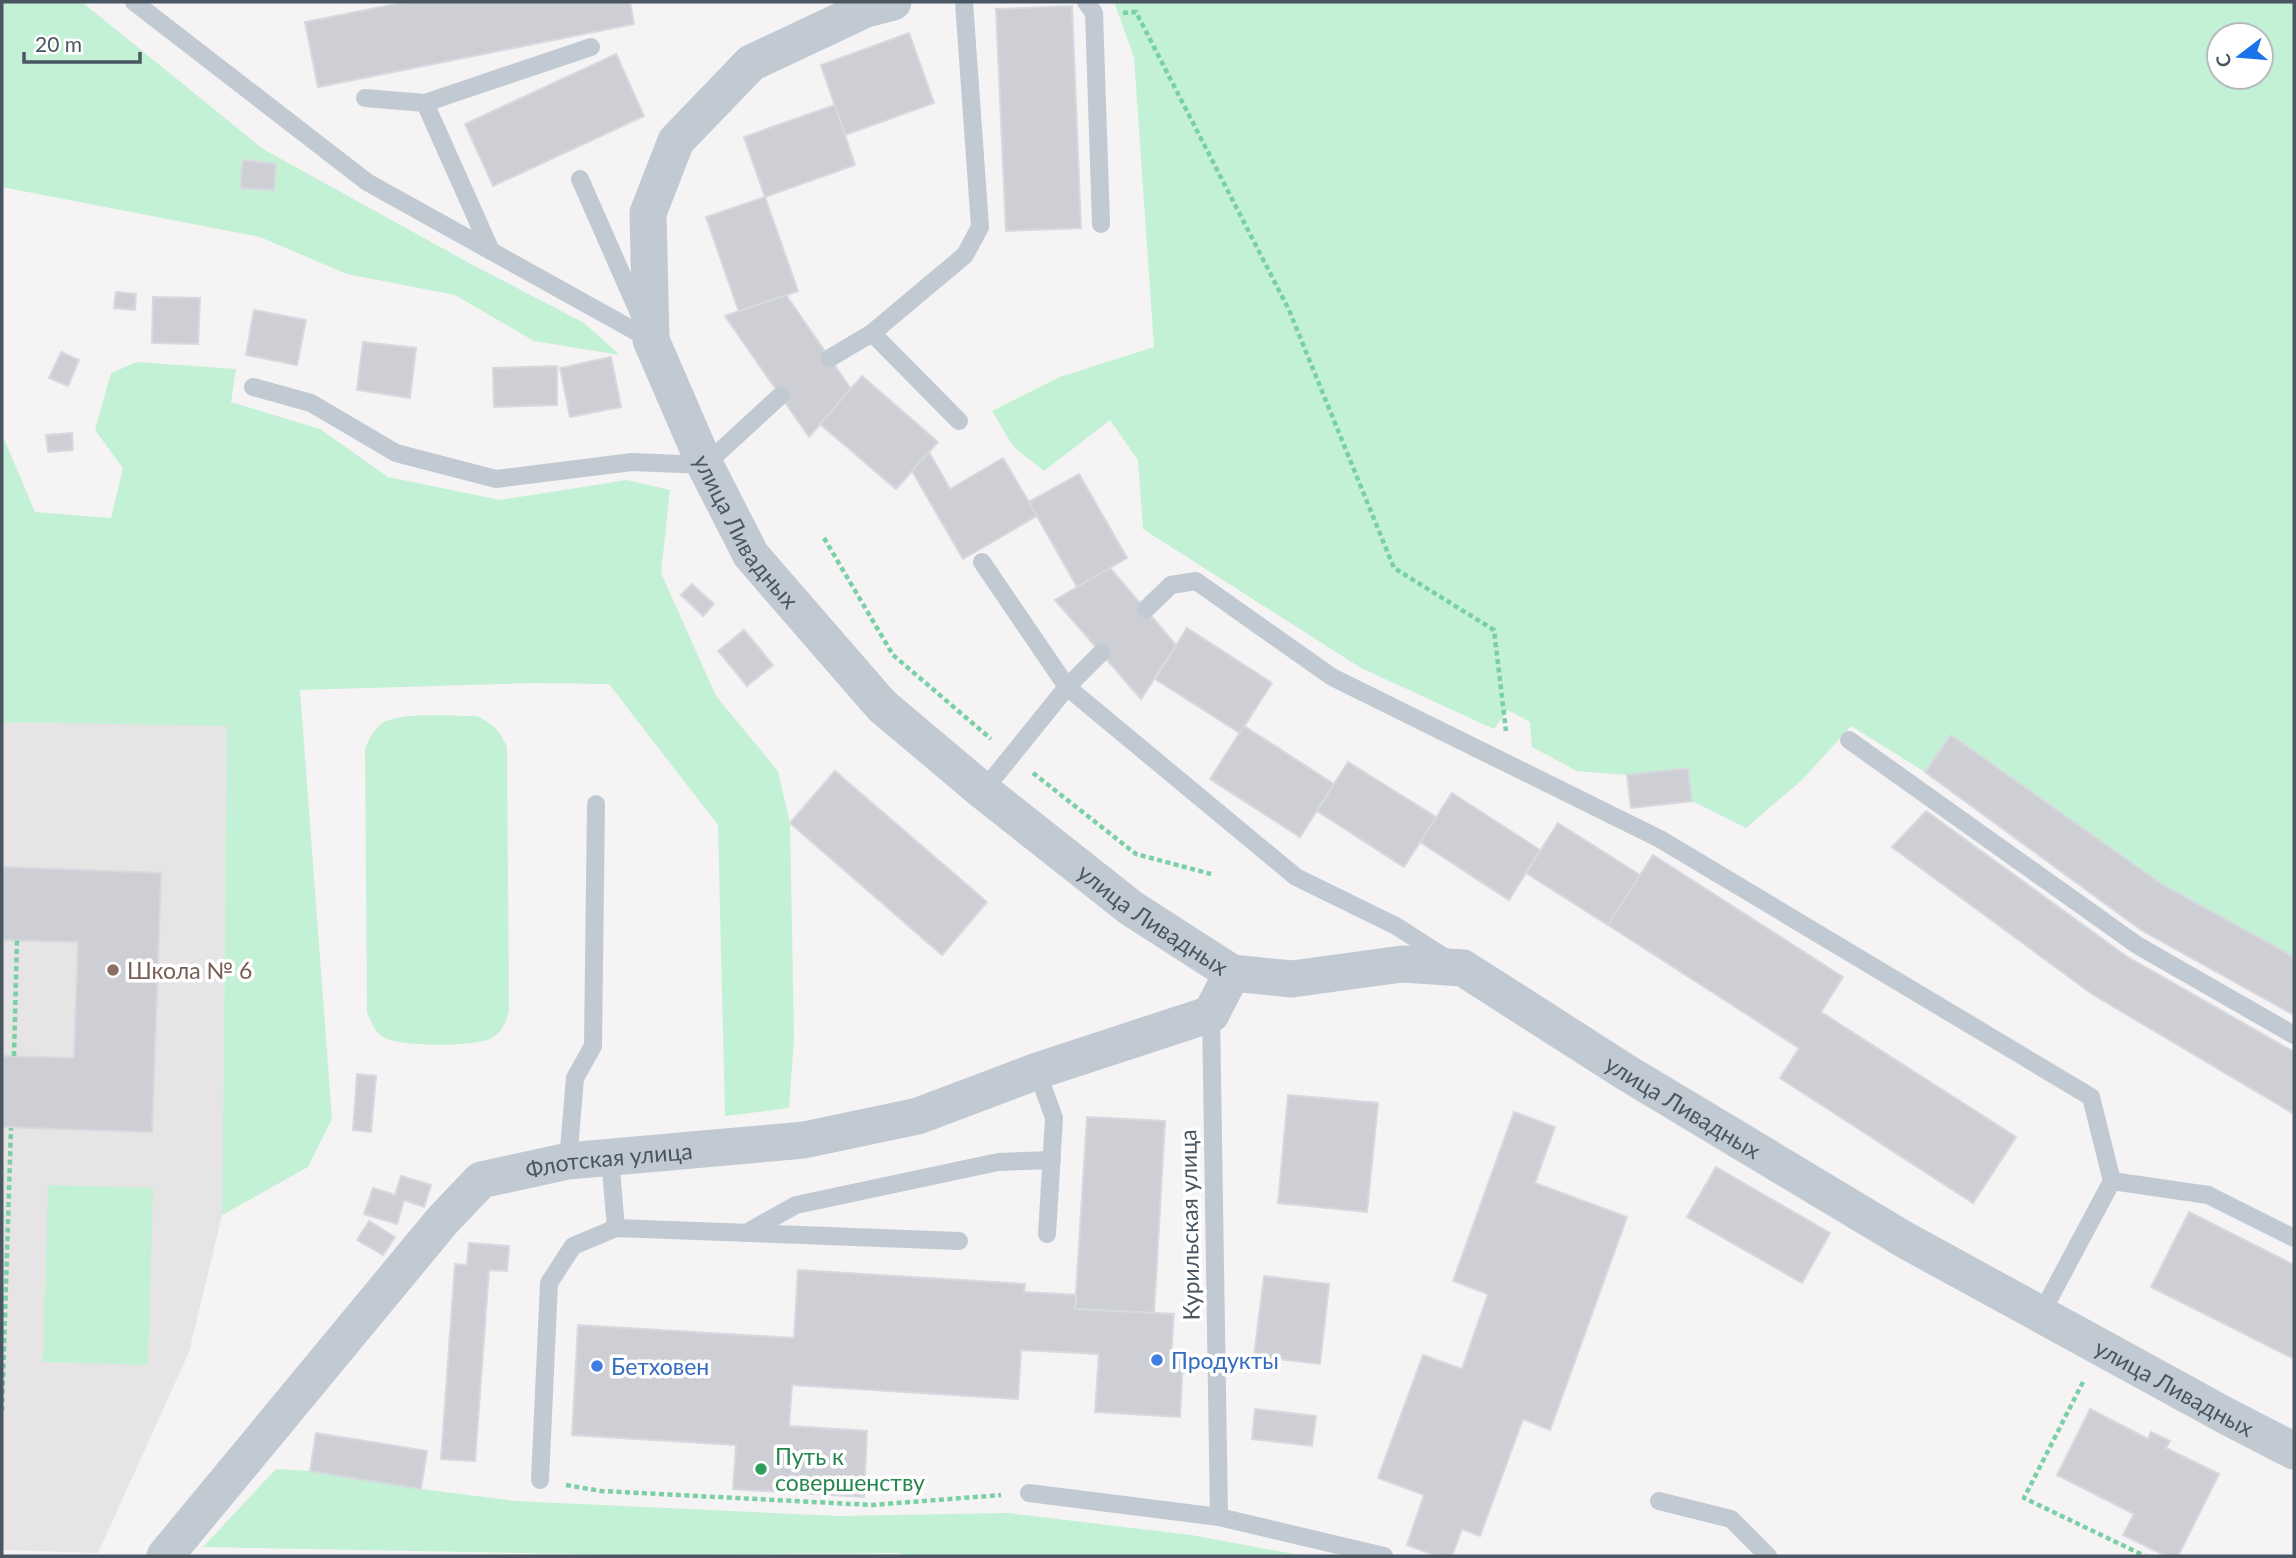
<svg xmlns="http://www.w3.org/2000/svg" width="2296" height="1558" font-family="Lato,sans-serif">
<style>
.education{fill:#e6e4e5}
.green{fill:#c3f1d5;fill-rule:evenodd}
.building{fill:#cdcfd5;stroke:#d7d9de;stroke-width:2}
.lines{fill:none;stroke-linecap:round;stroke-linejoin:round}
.path{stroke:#7ad0a6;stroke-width:4.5;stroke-dasharray:5 3.5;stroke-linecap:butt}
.lane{stroke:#c1cad2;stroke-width:18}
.street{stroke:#c1cad2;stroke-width:37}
.education-dot{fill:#8d6e63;stroke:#fff;stroke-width:2.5}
.shop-dot{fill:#3f7fe0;stroke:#fff;stroke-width:2.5}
.leisure-dot{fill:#2e9e5b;stroke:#fff;stroke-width:2.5}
.labels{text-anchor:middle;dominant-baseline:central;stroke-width:7;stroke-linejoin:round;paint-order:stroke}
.street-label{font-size:23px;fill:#4a5661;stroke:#fff}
.education-label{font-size:23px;fill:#785e54;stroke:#fff;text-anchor:start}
.shop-label{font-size:23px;fill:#366cbe;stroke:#fff;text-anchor:start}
.leisure-label{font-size:23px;fill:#27864d;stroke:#fff;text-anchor:start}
</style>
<rect width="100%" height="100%" fill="#f5f3f3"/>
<!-- education -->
<polygon class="education" points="2,722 227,725 222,1215 189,1352 98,1553 2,1550"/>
<!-- green -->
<g class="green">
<polygon points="2,2 82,2 263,149 471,264 584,323 620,355 534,341 455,295 347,274 260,237 2,187"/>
<path d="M1114,2H2294V957L2163,885L1952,735L1925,772L1851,726L1803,779L1746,828L1692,801L1688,768L1627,775L1577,771L1532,747L1530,722L1508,710L1494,729L1361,668L1143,529L1138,460L1110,420L1044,471L1013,446L992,411L1060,377L1154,347L1134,57ZM2219,35H2261V77H2219Z"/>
<polygon points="137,362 236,369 231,402 320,429 388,477 500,500 627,480 670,490 661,573 716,696 778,771 790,823 794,1038 789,1108 725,1116 718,825 609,684 532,683 300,690 332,1119 308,1167 222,1215 227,726 2,722 2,434 35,512 111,518 123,468 95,430 111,373"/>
<path d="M477,716C493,724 500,731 507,747L509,1011C506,1022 502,1032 492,1038C477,1047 401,1047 385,1038C375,1033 371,1022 367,1012L365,748C370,738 374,728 384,722C402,712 454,716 477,716Z"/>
<polygon points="48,1185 153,1188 148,1365 43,1362"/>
<polygon points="276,1469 310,1471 421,1489 515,1501 838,1516 1007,1513 1191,1535 1305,1556 915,1556 897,1553 635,1555 203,1547"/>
</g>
<!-- building -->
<g class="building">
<polygon points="406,2 630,2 634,24 318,87 305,22"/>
<polygon points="1072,6 1081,228 1006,231 996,9"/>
<polygon points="909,33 934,103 845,135 821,65"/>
<polygon points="616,54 644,116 493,186 465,124"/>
<polygon points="835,105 855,165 765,197 744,137"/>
<polygon points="243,160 276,164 274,190 240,188"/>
<polygon points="765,197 798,291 739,312 706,217"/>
<polygon points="116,292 136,294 135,310 114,308"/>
<polygon points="786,295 851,389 809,437 725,316"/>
<polygon points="153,297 200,298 198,344 152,343"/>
<polygon points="254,310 306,320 297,365 246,355"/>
<polygon points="363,342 416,348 410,398 357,390"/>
<polygon points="61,352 79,360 68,386 49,378"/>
<polygon points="611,357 621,407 570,417 560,368"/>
<polygon points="557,366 557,405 494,407 493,368"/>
<polygon points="862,376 938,442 896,489 820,424"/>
<polygon points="72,433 73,450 48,452 46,435"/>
<polygon points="929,452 950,489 1003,458 1037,516 963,559 912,471"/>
<polygon points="1079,474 1127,558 1077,587 1029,502"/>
<polygon points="1110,568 1176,645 1141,699 1055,600"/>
<polygon points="692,584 714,604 703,616 681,595"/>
<polygon points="1187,628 1272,683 1240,733 1155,679"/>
<polygon points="744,630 773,665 747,686 718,651"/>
<polygon points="1244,726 1334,784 1300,837 1210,779"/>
<polygon points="1951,735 2163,885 2294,957 2294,1015 2141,930 1925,772"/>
<polygon points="1348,762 1436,817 1404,867 1317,811"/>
<polygon points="1688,768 1692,801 1631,808 1627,775"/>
<polygon points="835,771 987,902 942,955 790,823"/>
<polygon points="1452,793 1540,850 1509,900 1420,842"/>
<polygon points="1926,811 2126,956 2294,1052 2294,1114 2092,994 1892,847"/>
<polygon points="1558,823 1640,875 1608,925 1526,873"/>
<polygon points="1653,855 1843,977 1821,1012 2016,1137 1973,1203 1780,1078 1799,1048 1608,925"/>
<polygon points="2,867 161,873 152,1132 2,1127 2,1056 74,1058 78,942 2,940"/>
<polygon points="357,1074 376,1076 371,1132 353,1130"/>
<polygon points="1288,1095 1378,1103 1367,1212 1278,1203"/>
<polygon points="1514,1112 1555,1127 1535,1183 1627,1217 1550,1430 1523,1419 1480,1536 1462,1529 1452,1556 1436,1556 1407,1545 1424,1495 1378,1478 1423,1355 1462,1369 1488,1294 1453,1281"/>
<polygon points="1087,1117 1165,1121 1154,1313 1075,1309"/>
<polygon points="1716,1167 1830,1233 1802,1283 1687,1217"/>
<polygon points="401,1176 431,1185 424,1207 404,1200 397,1224 364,1214 373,1188 395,1195"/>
<polygon points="2189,1212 2294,1265 2294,1359 2151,1287"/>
<polygon points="369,1221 395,1237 383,1255 357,1240"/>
<polygon points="469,1243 509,1246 507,1271 489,1270 475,1461 441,1459 455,1264 467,1265"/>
<polygon points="798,1270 1025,1284 1024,1292 1076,1295 1075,1309 1174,1314 1171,1359 1183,1359 1180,1417 1095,1412 1099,1354 1021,1350 1018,1399 792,1385 789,1426 867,1431 864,1497 733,1489 736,1445 572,1435 578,1325 794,1338"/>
<polygon points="1264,1276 1329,1284 1320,1364 1254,1356"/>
<polygon points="1255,1409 1316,1416 1312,1446 1252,1439"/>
<polygon points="2090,1409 2148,1439 2151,1432 2170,1441 2166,1448 2219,1474 2178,1556 2166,1556 2123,1535 2134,1514 2057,1475"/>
<polygon points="316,1433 427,1451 421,1489 310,1471"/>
</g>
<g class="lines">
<!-- path -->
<g class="path">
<polyline points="1123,13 1136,12 1289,310 1394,568 1494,630 1506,731"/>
<polyline points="824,538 893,655 991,739"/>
<polyline points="1033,773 1136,854 1211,874"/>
<polyline points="14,1056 17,940"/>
<polyline points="2083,1382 2024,1498 2145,1556"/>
<polyline points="2,1411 11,1128"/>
<polyline points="566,1485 601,1491 872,1505 1001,1495"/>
</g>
<!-- lane -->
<g class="lane">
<polyline points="134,2 367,182 651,340"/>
<polyline points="1086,2 1094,13 1101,224"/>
<polyline points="365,98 425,103"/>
<polyline points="580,179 641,318"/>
<polyline points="491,251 425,103 591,47"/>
<polyline points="830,358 872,333"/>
<polyline points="253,387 311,403 396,453 496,479 632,462 705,465 780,396"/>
<polyline points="959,421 872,333 965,255 980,227 964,2"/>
<polyline points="982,562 1067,687 1296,877 1396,926 1449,960"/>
<polyline points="1146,609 1171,585 1196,581 1332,677 1660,839 2091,1097 2112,1181 2041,1314"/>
<polyline points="1849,740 2137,945 2294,1035"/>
<polyline points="983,791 1067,687 1101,653"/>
<polyline points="1211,1014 1219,1517 1384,1556"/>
<polyline points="1037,1071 1054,1118 1047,1234"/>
<polyline points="610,1158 616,1228"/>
<polyline points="568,1161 575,1078 593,1046 596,804"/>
<polyline points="2112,1181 2208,1195 2294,1238"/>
<polyline points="746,1233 796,1205 998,1162 1052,1160"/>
<polyline points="540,1480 549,1283 573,1246 616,1228 959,1241"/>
<polyline points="1029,1493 1219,1517"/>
<polyline points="1659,1501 1731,1519 1768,1556"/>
</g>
<!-- street -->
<g class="street">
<path id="s1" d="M893,2L866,9L751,63L676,141L648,213L651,340L705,465L751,555L882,706L983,791L1131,908L1232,973L1292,979L1402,964L1463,968L1627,1073L1905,1240L2228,1417L2294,1451"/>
<path id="s2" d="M165,1556L442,1221L481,1180L568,1161L804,1140L918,1116L1037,1071L1211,1014L1232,973"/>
</g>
</g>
<!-- markers -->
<circle class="education-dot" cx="113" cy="970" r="7"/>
<g class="shop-dot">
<circle cx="1157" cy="1360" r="7"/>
<circle cx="597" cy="1366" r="7"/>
</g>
<circle class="leisure-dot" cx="761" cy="1469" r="7"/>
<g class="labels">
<!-- street labels -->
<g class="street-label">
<text stroke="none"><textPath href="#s1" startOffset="682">улица Ливадных</textPath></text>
<text stroke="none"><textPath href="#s1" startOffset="1250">улица Ливадных</textPath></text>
<text stroke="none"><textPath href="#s1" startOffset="1838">улица Ливадных</textPath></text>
<text stroke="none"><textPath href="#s2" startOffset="621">Флотская улица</textPath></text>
<text transform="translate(1189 1225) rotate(-91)">Курильская улица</text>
<text stroke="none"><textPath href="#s1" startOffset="2404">улица Ливадных</textPath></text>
</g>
<!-- education labels -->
<g class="education-label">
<text x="127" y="970">Школа № 6</text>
</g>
<!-- shop labels -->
<g class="shop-label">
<text x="1171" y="1360">Продукты</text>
<text x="611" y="1366">Бетховен</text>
</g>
<!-- leisure labels -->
<g class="leisure-label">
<text x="775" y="1456">Путь к<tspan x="775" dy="26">совершенству</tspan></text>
</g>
</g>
<!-- border -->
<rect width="2296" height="1558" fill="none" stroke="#4a5661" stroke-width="7"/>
<!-- north arrow -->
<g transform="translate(2240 56) rotate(254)"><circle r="33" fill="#ffffff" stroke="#b7bbc0" stroke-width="2"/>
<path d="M0-5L12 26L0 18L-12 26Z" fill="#1a73e8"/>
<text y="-10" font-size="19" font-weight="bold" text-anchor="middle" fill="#4a5661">С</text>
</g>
<!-- scale -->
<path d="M24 52v10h116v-10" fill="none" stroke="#4a5661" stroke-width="3.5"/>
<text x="35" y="52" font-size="21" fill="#4a5661" stroke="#ffffff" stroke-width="5" paint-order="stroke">20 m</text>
</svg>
